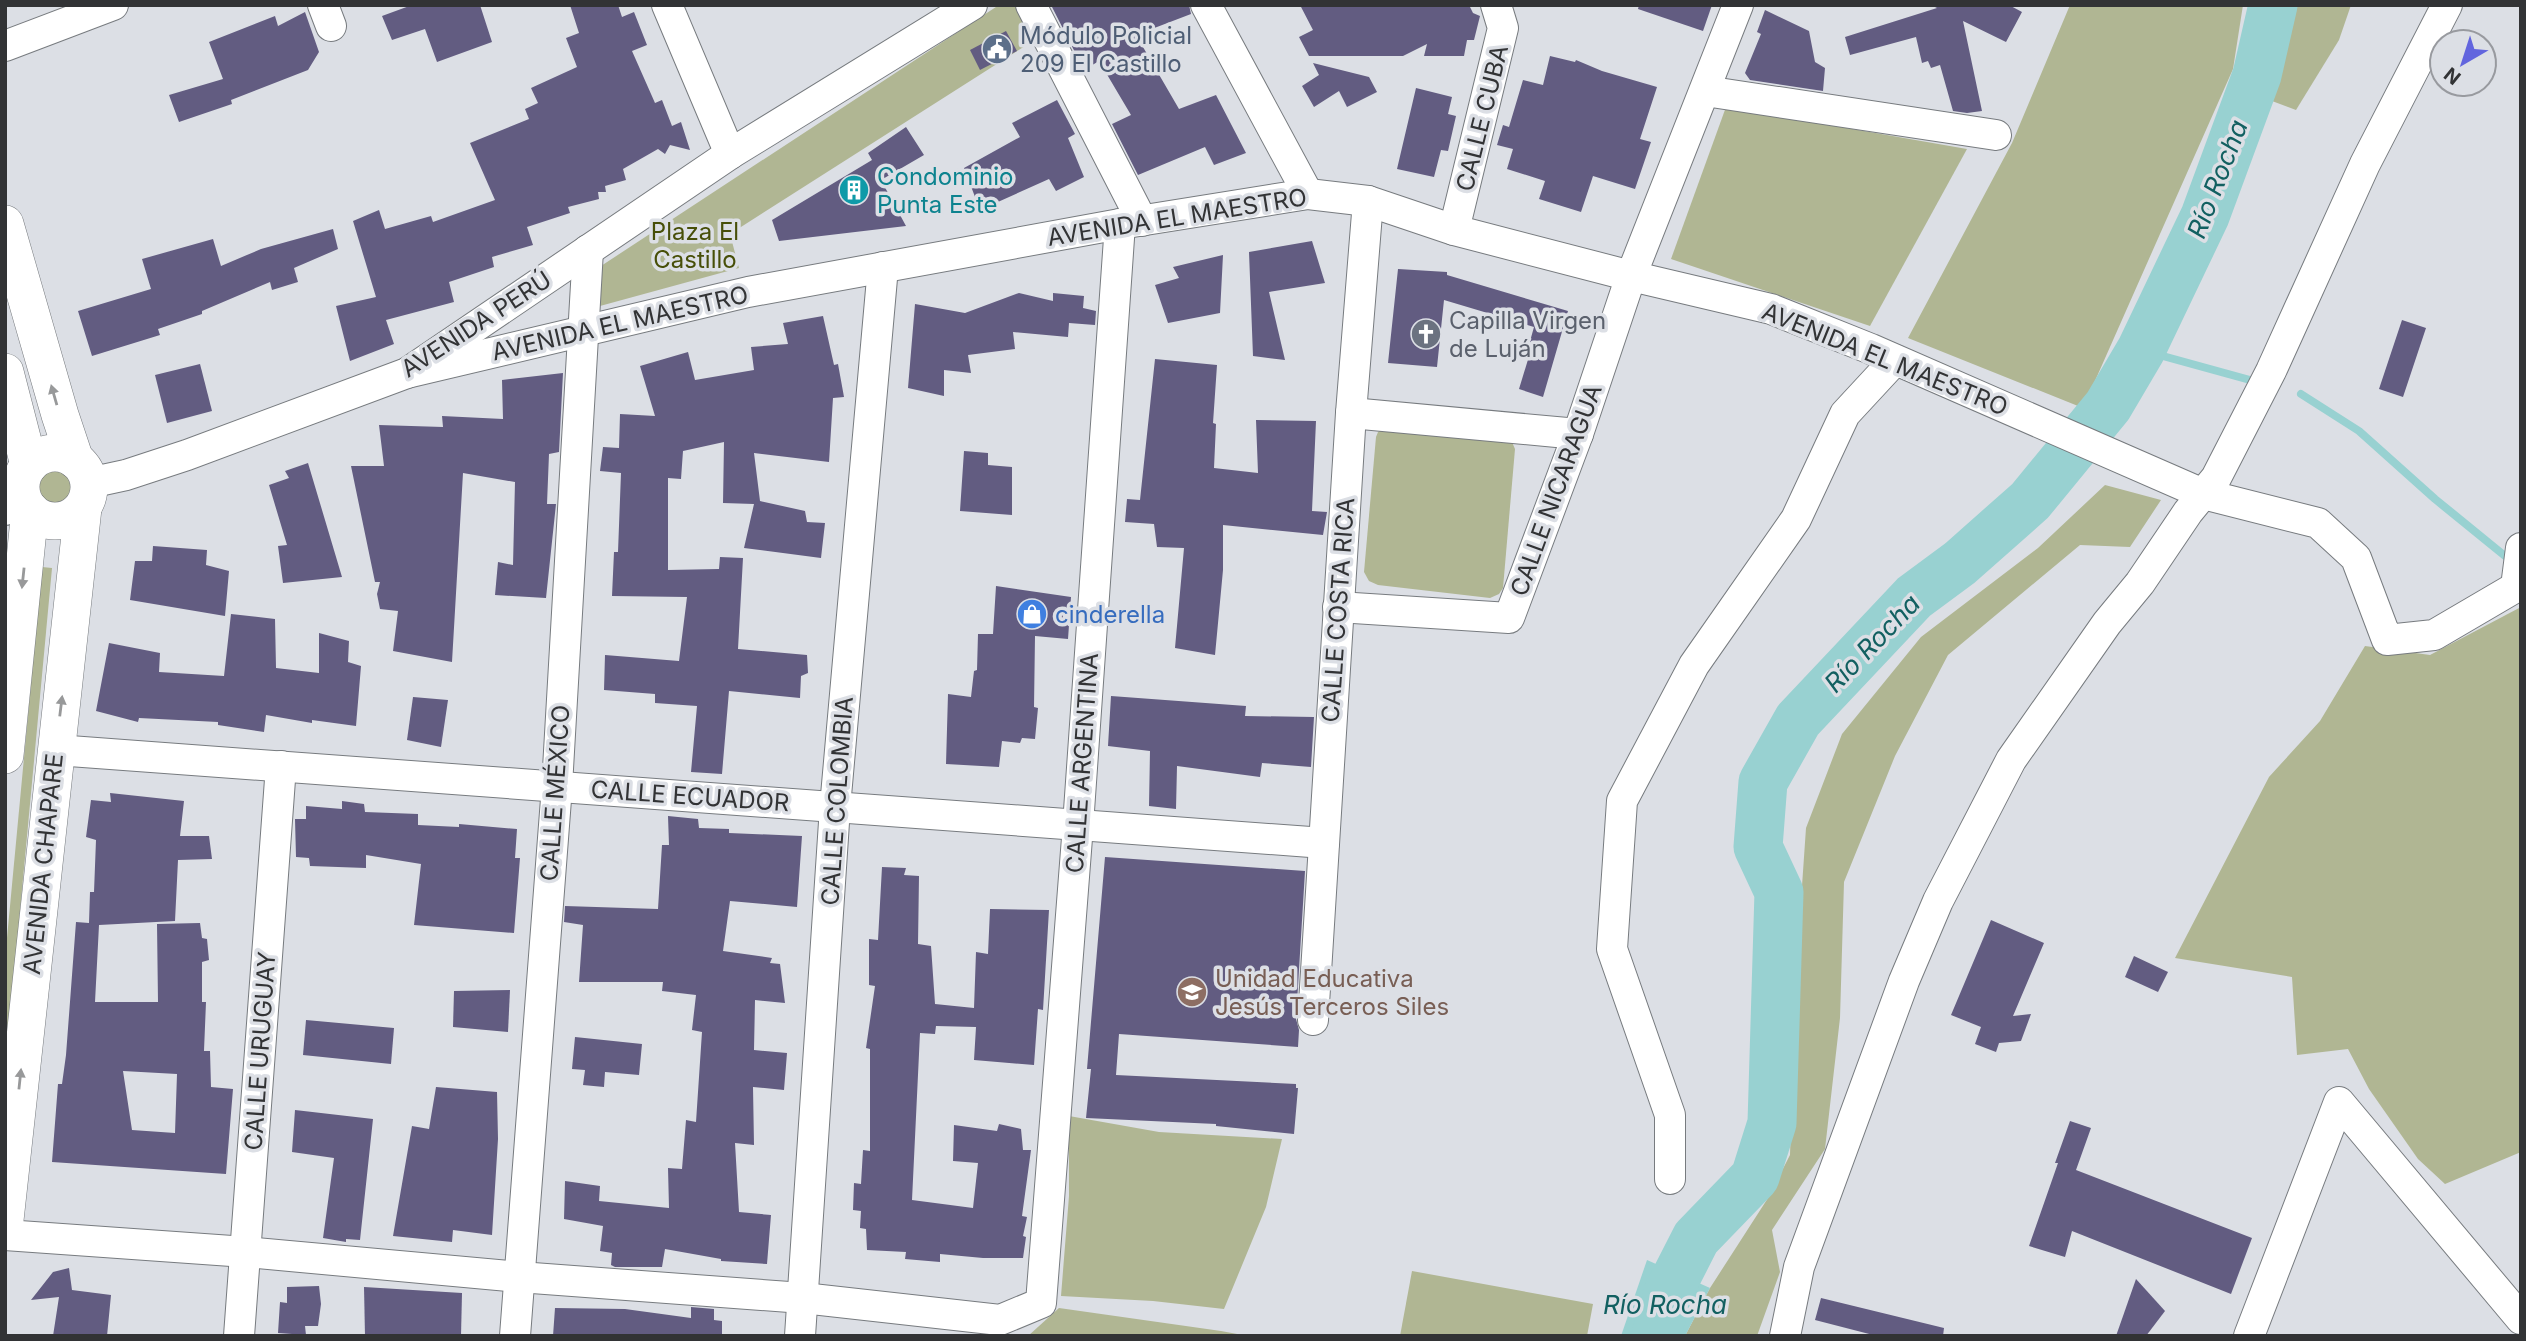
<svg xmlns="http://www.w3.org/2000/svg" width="2526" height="1341" font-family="Inter,sans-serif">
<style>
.green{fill:#b0b693}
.water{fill:#98d1d1}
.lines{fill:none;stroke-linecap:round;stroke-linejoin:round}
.stream{stroke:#98d1d1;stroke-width:8}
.river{stroke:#98d1d1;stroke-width:49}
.building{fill:#625c81;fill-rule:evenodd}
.minor-casing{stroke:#777b7f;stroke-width:32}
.major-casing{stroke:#777b7f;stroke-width:38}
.minor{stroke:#fff;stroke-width:30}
.major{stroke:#fff;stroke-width:37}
.oneway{fill:#98999a}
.labels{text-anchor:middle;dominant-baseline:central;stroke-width:7;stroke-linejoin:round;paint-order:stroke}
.service-label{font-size:24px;fill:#4e5e75;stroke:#dcdfe5;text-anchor:start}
.street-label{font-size:24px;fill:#323335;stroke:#dcdfe5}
.culture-label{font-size:24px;fill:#0d838f;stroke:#dcdfe5;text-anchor:start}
.park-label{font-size:24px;fill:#474f08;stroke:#dcdfe5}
.worship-label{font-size:24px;fill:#5b616d;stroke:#dcdfe5;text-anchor:start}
.shop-label{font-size:24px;fill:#366cbe;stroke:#dcdfe5;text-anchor:start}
.education-label{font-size:24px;fill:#785e54;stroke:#dcdfe5;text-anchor:start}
.water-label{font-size:26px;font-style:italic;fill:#126061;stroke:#dcdfe5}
</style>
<rect width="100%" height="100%" fill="#dcdfe5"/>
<!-- green -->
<g class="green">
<polygon points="999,5 1021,5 1036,39 730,234 739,268 600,306 601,266"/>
<polygon points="2070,5 2243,5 2233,69 2083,408 1908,338 2012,143"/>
<polygon points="2296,5 2351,5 2339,40 2296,110 2264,98"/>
<polygon points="1726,107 1967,149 1870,326 1671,259"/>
<polygon points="1384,429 1512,442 1515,449 1503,588 1499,594 1490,598 1378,585 1369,581 1364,572 1376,437 1378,432"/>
<circle cx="55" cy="488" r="22"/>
<polygon points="2105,485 2161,500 2130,547 2080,545 1948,655 1895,756 1844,882 1840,1018 1825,1149 1772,1230 1780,1272 1757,1336 1685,1336 1710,1288 1768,1198 1790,1155 1796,973 1806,828 1842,734 1921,637 2038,548"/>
<polygon points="42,567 52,568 5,1072 5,959"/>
<polygon points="2521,607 2521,1152 2445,1184 2418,1159 2369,1089 2348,1049 2297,1055 2292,977 2175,958 2269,777 2320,721 2365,646 2430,655"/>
<polygon points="1069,1116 1159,1132 1282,1139 1266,1207 1224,1309 1153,1301 1061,1296 1069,1196"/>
<polygon points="1412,1271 1593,1304 1587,1336 1400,1336"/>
<polygon points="1059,1308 1221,1331 1248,1336 1028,1336"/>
</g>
<!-- water -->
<polygon class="water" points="1647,1260 1710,1288 1685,1336 1621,1336"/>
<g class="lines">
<!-- stream -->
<g class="stream">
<polyline points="2141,350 2250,380"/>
<polyline points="2301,394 2359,431 2435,499 2505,556"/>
</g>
<!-- river -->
<polyline class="river" points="1656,1336 1667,1295 1696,1238 1755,1177 1772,1123 1779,892 1758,847 1763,782 1798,720 1914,597 1960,563 2030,501 2108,406 2141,350 2205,216 2257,75 2273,5"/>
</g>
<!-- building -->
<g class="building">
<polygon points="412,5 480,5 492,42 437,62 425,29 392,40 382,16"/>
<polygon points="570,5 618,5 622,17 634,12 647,45 632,51 655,103 662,100 672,126 681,122 690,150 670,145 665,154 658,149 623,169 626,180 605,186 606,192 598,192 599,199 568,207 570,213 527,227 533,245 492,257 494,267 449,282 454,302 386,320 394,344 350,361 336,306 376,297 353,221 379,210 385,229 431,216 433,222 495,200 470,143 529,119 525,109 538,103 531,88 577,67 566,38 579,33"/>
<polygon points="1051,5 1189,5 1191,14 1136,35 1179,109 1216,95 1246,153 1214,165 1205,147 1138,175 1112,124 1131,115 1099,61 1084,70"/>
<polygon points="1300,5 1469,5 1473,13 1480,16 1474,40 1467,40 1464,56 1424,56 1427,44 1403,56 1309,56 1299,37 1313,30"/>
<polygon points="1639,5 1712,5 1703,31 1638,9"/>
<polygon points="1931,5 2009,5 2022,12 2006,42 1963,21 1982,111 1967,113 1953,111 1940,65 1931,68 1928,61 1922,63 1916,37 1850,55 1845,37 1937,8"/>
<polygon points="1765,10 1809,31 1815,62 1825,68 1823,91 1750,80 1745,73 1761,34 1757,32"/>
<polygon points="305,12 319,52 308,70 231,100 232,104 179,122 169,95 223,79 209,42 275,16 278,26"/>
<polygon points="1006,31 1017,51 980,70 970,50"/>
<polygon points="1550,56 1575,62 1576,60 1602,71 1657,87 1640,139 1651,142 1635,189 1593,176 1581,212 1539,199 1545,181 1507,169 1513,149 1497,145 1503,125 1509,127 1523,80 1543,85"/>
<polygon points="1313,63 1369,77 1377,92 1347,107 1339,91 1314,107 1302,86 1319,75"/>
<polygon points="1416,88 1452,97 1448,114 1456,116 1448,151 1441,150 1434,177 1397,169"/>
<polygon points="1057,100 1075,134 1068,138 1084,177 1056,191 1049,179 980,210 964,168 1020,137 1012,123"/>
<polygon points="906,127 924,155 881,180 906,226 779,241 772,220 872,160 868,153"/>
<polygon points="333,229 338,249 294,268 298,282 272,290 270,282 202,311 202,314 158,329 160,335 92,356 78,311 151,289 142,259 213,239 221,266 261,249"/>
<polygon points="1312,241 1325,283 1269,292 1285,360 1253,356 1249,252"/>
<polygon points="1223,255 1220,313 1168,323 1155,285 1179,278 1173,267"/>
<polygon points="1398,269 1447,272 1447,275 1568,311 1543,397 1519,389 1530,353 1527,352 1534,327 1444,300 1437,367 1388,363"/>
<polygon points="1019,293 1053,301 1053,293 1084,296 1083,308 1096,311 1095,325 1069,323 1068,337 1013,332 1015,349 968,355 971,373 944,370 944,396 908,388 915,304 965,313"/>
<polygon points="823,316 834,365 838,364 844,397 833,398 829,462 754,453 760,501 805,511 807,522 825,523 821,558 744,548 754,504 723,503 724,442 683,451 681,479 668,478 668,570 719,569 720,557 743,558 738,649 807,655 808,673 801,676 800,698 729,691 722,774 691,772 697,706 655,703 655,694 604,690 605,655 679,661 687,597 612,596 614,552 618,552 621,473 600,471 603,447 619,448 620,414 655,416 640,366 688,352 695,380 754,370 751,347 788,344 783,323"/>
<polygon points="2402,320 2426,328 2403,397 2379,389"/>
<polygon points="1155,359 1217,365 1213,423 1216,424 1214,468 1258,473 1256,420 1316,421 1312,511 1327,512 1323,535 1223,525 1223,570 1215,655 1175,648 1184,548 1157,547 1154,524 1125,522 1127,499 1140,500"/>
<polygon points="200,364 212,411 167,423 155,375"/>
<polygon points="563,373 559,452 549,454 547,504 556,504 546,598 495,595 498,562 513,565 515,482 463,473 452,662 393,651 398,611 380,609 377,594 380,582 375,582 351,466 384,466 379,425 443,427 442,416 503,419 502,380"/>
<polygon points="964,451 988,453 988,465 1012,467 1012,515 960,511"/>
<polygon points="308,463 342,577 283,583 278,546 287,545 269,485 289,478 285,471"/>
<polygon points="153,546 207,550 206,565 229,571 225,616 130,600 135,561 152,561"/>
<polygon points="996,586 1071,597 1068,639 1035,636 1034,707 1038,708 1035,739 1022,738 1020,743 1002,741 999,767 946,764 948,694 971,697 974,671 977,670 978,634 993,634"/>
<polygon points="231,614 275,619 276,668 319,673 319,633 349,641 348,662 361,666 356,726 312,720 312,723 266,715 264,732 218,725 218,722 139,718 138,722 96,711 109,643 160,653 159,672 224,676"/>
<polygon points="1111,696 1246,706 1245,716 1314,717 1311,767 1262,763 1260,777 1177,766 1176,809 1149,806 1150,751 1108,746"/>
<polygon points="413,697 448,700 441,747 407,740"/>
<path d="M110,793L184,801L180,836H209L212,859L178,860L175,921L99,925L95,1002H158L157,924L200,923L202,938L207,939L209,960L202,962V1002H206L204,1051H210L211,1087L233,1089L226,1174L52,1162L58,1084H62L66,1055L76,922L89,923L90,892H94L96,840L86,837L91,800L111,802ZM123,1071L177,1074L175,1133L132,1130Z"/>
<polygon points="342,801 364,804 365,812 418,814 418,825 459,827 459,824 517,829 515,858 520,858 514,933 414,925 421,864 366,855 366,868 310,866 309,858 296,857 295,819 306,819 306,806 342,809"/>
<polygon points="668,816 698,819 699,828 729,829 729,833 802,836 797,907 730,901 723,951 772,958 770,963 780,964 785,1003 755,1000 754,1050 787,1053 784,1090 753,1087 754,1145 735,1143 739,1212 771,1215 767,1264 721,1261 721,1259 665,1249 662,1267 615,1267 611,1265 612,1253 600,1251 603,1226 564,1219 565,1181 600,1186 599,1201 669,1208 668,1168 682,1169 686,1120 696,1122 702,1032 692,1030 696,995 662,991 663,982 579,982 583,925 564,922 565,906 658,909 662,845 669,845"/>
<polygon points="1105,857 1305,871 1296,1019 1299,1030 1298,1047 1119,1034 1116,1075 1296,1084 1296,1088 1298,1088 1294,1134 1216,1126 1216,1124 1086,1118 1091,1069 1087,1069"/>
<polygon points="882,867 906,868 904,875 919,876 918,944 931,946 935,1004 974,1008 976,952 988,954 990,909 1049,910 1043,1010 1038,1009 1034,1065 974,1060 976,1027 936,1026 935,1034 920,1033 912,1200 973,1208 978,1163 953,1161 954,1125 997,1131 999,1124 1021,1129 1023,1150 1031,1150 1022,1216 1027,1217 1023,1236 1026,1237 1023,1258 983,1258 940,1254 940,1262 905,1259 906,1252 867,1250 866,1229 860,1228 861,1211 853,1210 854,1183 861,1184 863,1150 870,1151 870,1049 866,1048 875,986 869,985 869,939 878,940"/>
<polygon points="1991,920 2044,943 2013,1016 2031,1014 2021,1041 1999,1043 1996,1052 1975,1044 1981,1027 1951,1015"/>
<polygon points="2134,956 2168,972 2158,992 2125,977"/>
<polygon points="510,990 508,1032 453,1027 454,991"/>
<polygon points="306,1020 394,1028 391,1064 303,1055"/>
<polygon points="575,1037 642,1044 639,1075 605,1072 604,1087 583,1085 585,1070 572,1069"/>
<polygon points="436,1087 497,1092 498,1139 492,1235 453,1230 452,1242 393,1236 412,1126 429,1129"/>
<polygon points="295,1110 373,1119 360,1240 346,1239 346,1242 323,1238 334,1158 292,1152"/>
<polygon points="2070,1121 2091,1128 2076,1170 2252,1238 2231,1294 2072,1231 2065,1257 2029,1246 2058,1163 2055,1163"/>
<polygon points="69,1268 72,1290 111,1295 107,1336 53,1336 59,1297 31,1300 53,1272"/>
<polygon points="2136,1279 2165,1311 2146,1336 2116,1336"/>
<polygon points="319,1286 321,1304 318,1326 305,1326 306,1335 278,1333 280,1302 287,1303 287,1287"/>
<polygon points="364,1287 462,1293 461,1336 365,1336"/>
<polygon points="1821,1298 1944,1328 1943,1336 1877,1336 1815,1320"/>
<polygon points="691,1307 714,1309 714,1320 722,1321 722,1336 553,1336 555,1308 625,1309 691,1318"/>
</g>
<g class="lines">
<!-- minor casing -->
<g class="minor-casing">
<g id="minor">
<polyline points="323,5 331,26"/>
<polyline points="667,5 730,154"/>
<polyline points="1031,5 1142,221"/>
<polyline points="1206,5 1308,194"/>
<polyline points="5,46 113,5"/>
<polyline points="1705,91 1996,135"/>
<polyline points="1454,230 1503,28 1496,5"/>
<polyline points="407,373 748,292 1120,224 1308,194 1368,201 1454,230 1631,276 1771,309 1871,349 2203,494 2318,523 2356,558 2387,640 2434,635 2516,587 2521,548"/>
<polyline points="1351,413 1578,434"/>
<polyline points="89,483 126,475 187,455 407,373 730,154 972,5"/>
<polyline points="5,510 24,500"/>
<polyline points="1338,607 1509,618 1578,434 1631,276 1738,5"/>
<polyline points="56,750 1324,843"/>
<polyline points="1313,1020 1351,413 1368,201"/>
<polyline points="1670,1179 1670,1115 1612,949 1622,801 1694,665 1796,519 1845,414 1895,360"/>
<polyline points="5,1235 246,1252 519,1277 803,1298 1000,1320 1041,1303 1078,825 1120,224"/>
<polyline points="239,1336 281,766"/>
<polyline points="515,1336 557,786 588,250"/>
<polyline points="800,1336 835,807 883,267"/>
<polyline points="1785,1336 1799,1267 1904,981 1938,901 2011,760 2107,623 2140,583 2188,512 2216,478 2271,371 2365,164 2447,5"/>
<polyline points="2249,1336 2339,1102 2521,1319"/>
</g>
</g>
<!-- major casing -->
<g class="major-casing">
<g id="major">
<polyline points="5,224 60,415 75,460"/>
<polyline points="5,372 29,465"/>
<circle cx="55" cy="487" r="34"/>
<polyline points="5,755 30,510"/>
<polyline points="5,1220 83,508"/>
</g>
</g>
<!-- minor -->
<use href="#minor" class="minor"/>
<!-- major -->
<use href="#major" class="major"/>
</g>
<!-- one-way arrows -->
<defs><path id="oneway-solid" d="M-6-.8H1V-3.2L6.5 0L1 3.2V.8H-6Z" transform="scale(1.75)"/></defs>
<g class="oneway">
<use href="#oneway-solid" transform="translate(54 395) rotate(-106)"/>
<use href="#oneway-solid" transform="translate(23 578) rotate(96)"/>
<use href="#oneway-solid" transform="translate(61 706) rotate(-83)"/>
<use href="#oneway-solid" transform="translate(20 1079) rotate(-84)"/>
</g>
<!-- icons -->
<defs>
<g id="civic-disc" transform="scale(1.575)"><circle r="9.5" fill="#5c6f8a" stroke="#dcdfe5"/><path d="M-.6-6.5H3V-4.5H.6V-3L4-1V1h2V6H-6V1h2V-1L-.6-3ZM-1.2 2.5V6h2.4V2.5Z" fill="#fff"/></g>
<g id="building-disc" transform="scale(1.575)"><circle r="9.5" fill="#0f9aa8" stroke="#dcdfe5"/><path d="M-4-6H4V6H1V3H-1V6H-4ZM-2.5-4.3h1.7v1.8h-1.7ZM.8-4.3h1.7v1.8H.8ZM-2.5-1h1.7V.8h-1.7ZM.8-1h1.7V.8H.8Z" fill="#fff"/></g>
<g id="church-disc" transform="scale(1.575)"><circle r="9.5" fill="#6b7280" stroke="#dcdfe5"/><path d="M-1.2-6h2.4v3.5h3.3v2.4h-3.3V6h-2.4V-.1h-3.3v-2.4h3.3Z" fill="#fff"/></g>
<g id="shop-disc" transform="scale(1.575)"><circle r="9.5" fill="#3f7fe0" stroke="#dcdfe5"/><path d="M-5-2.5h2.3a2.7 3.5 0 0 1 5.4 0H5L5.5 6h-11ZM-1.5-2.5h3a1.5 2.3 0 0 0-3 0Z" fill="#fff"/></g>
<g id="school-disc" transform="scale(1.575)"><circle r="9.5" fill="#8d6e63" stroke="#dcdfe5"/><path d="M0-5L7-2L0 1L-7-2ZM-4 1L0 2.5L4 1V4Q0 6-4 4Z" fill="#fff"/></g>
</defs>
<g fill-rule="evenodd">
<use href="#civic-disc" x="997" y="49"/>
<use href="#building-disc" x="854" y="190"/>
<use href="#church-disc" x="1426" y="334"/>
<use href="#shop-disc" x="1032" y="614"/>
<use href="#school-disc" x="1192" y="992"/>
</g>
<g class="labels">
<!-- service labels -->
<g class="service-label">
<text x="1020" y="35">Módulo Policial<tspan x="1020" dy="28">209 El Castillo</tspan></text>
</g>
<!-- street labels -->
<g class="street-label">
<text transform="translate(1482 118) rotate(-76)">CALLE CUBA</text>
<text transform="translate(1177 217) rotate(-9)">AVENIDA EL MAESTRO</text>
<text transform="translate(620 323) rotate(-13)">AVENIDA EL MAESTRO</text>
<text transform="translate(476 324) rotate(-33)">AVENIDA PERÚ</text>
<text transform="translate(1885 359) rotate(22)">AVENIDA EL MAESTRO</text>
<text transform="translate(1556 490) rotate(-70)">CALLE NICARAGUA</text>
<text transform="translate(1338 610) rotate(-86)">CALLE COSTA RICA</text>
<text transform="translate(1082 763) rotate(-86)">CALLE ARGENTINA</text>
<text transform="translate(555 793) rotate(-86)">CALLE MÉXICO</text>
<text transform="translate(690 796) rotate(4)">CALLE ECUADOR</text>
<text transform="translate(837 801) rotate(-86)">CALLE COLOMBIA</text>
<text transform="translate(43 864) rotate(-84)">AVENIDA CHAPARE</text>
<text transform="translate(260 1051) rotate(-86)">CALLE URUGUAY</text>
</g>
<!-- culture labels -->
<g class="culture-label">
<text x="877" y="176">Condominio<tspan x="877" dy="28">Punta Este</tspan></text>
</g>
<!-- park labels -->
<g class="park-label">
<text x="695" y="231">Plaza El<tspan x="695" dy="28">Castillo</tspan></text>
</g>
<!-- worship labels -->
<g class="worship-label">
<text x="1449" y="320">Capilla Virgen<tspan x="1449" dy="28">de Luján</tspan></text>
</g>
<!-- shop labels -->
<g class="shop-label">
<text x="1055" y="614">cinderella</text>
</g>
<!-- education labels -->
<g class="education-label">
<text x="1215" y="978">Unidad Educativa<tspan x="1215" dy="28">Jesús Terceros Siles</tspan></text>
</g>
<!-- water labels -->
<g class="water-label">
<text transform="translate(2217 179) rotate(-69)">Río Rocha</text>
<text transform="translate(1872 643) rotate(-46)">Río Rocha</text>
<text x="1665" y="1304">Río Rocha</text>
</g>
</g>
<!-- border -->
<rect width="2526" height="1341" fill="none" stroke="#323335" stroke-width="14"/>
<!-- north arrow -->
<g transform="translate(2463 63) rotate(219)"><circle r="33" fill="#dcdfe5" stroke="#989a9f" stroke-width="2"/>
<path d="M0-5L12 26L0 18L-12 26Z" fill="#6265de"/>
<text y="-10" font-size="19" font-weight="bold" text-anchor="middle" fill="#323335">N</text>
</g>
</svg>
